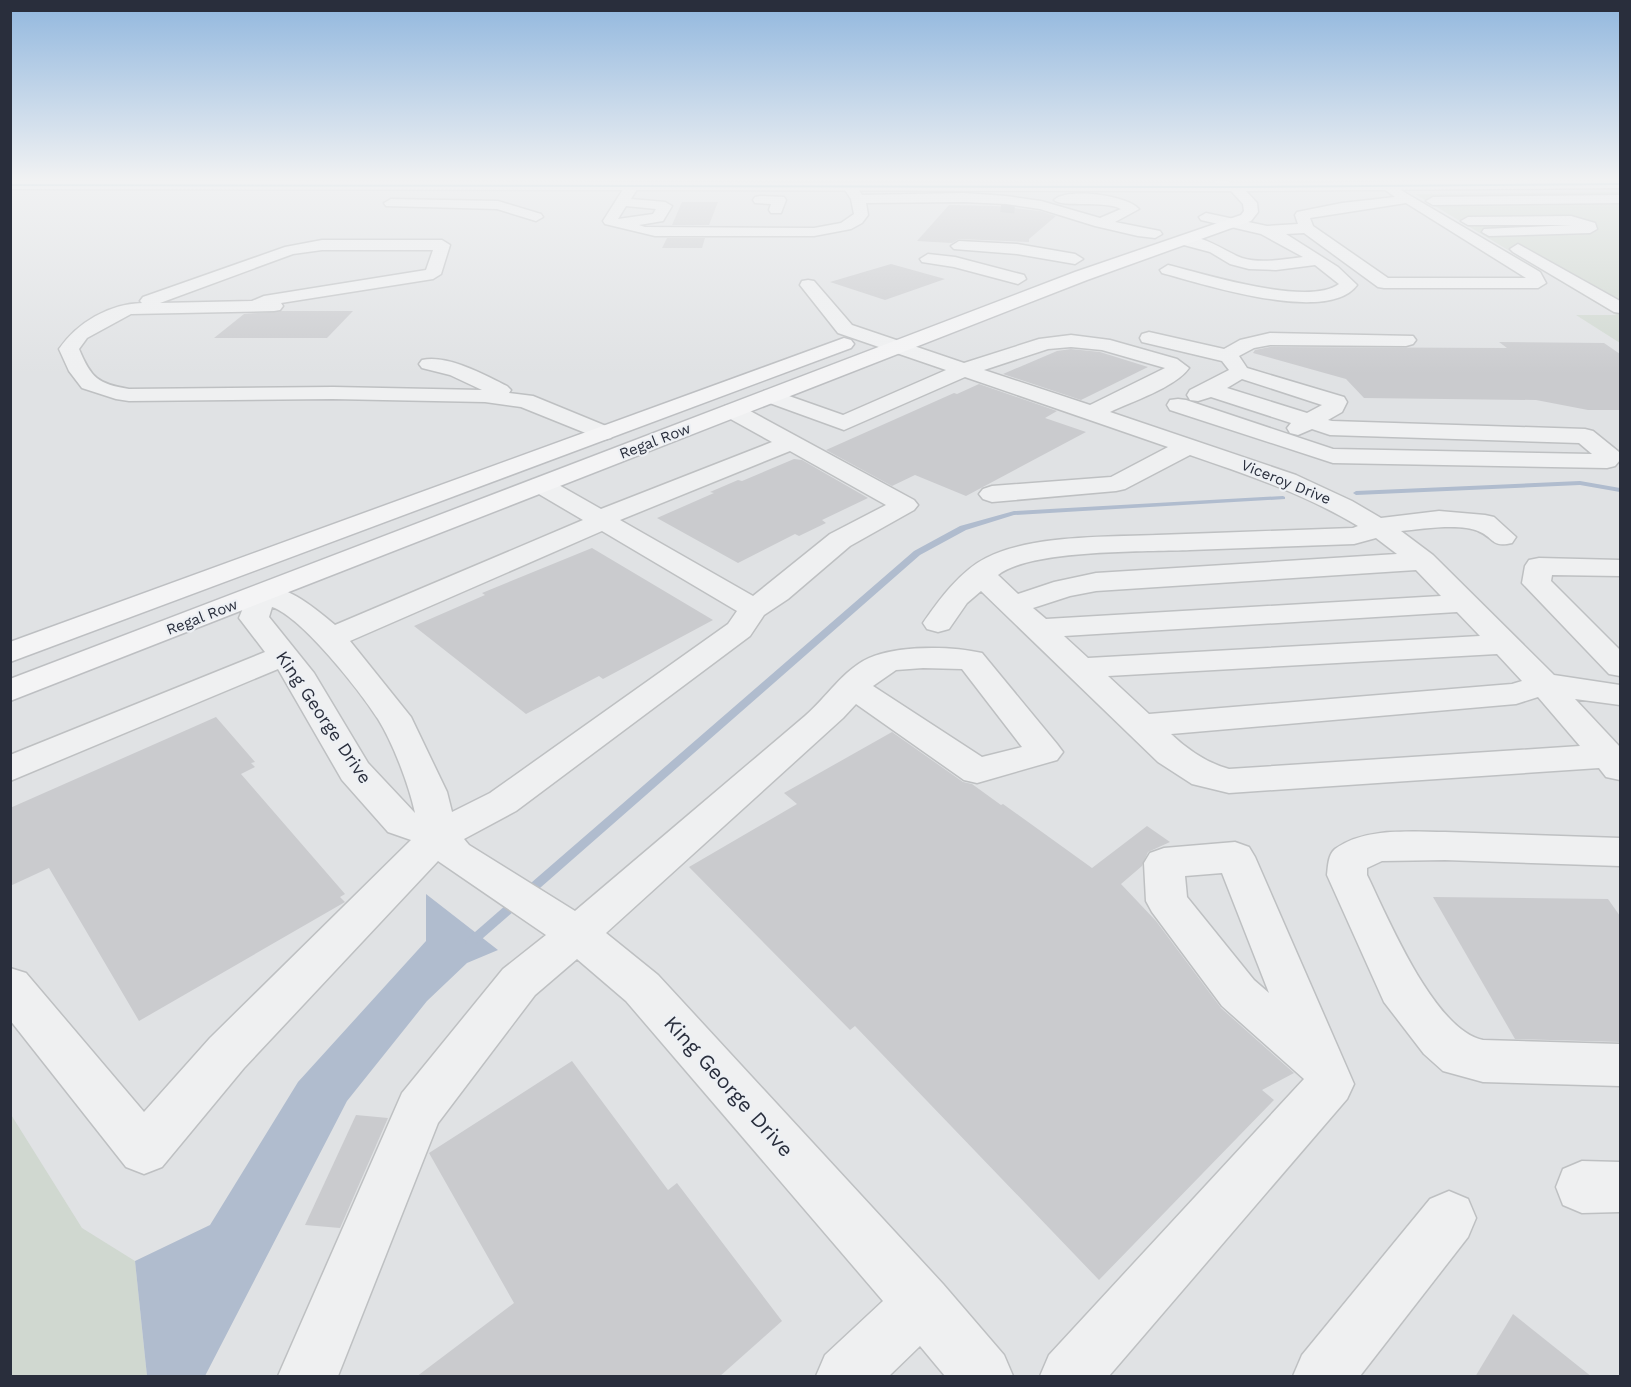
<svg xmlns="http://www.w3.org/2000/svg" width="1631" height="1387" font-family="'Work Sans',sans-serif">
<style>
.green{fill:#d0d8d0}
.water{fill:#b0bcce}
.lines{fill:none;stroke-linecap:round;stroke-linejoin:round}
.stream{fill:#b0bcce;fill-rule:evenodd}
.building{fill:#cacbce}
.minor-tunnel{stroke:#bbbec2;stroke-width:14;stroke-dasharray:14 8;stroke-linecap:butt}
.minor-casing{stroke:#bec0c2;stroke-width:3}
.major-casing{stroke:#bdbfc2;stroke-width:3}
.minor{fill:#eff0f1;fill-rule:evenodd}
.major{fill:#f4f4f5;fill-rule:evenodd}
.bus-1-casing{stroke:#edf0f4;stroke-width:5}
.bus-1{fill:#579db4;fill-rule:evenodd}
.labels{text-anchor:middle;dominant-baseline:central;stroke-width:4.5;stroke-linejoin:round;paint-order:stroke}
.far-street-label{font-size:15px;fill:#292e3c;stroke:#edf0f4}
.street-label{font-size:18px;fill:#292e3c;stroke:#edf0f4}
.near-street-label{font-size:21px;fill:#292e3c;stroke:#edf0f4}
</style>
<rect width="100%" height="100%" fill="#e0e2e4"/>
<!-- green -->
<g class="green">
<polygon points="1620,192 1620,343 1576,315 1616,315 1415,194"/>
<polygon points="10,1113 82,1228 135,1261 147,1376 11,1376"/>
</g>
<!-- water -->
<polygon class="water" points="426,894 498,950 467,963 427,1001 347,1101 205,1376 147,1376 135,1261 210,1225 298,1082 426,941"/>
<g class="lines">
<!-- stream -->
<g class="stream">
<polygon points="1580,481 1620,488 1620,492 1580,485 1356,495 1353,493 1356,491"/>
<polygon points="1283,496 1285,497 1285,499 1014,515 966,530 920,555 532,895 528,896 524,895 522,892 524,889 914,551 960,526 1014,511"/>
<polygon points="517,898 521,899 523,902 521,905 475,945 471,947 467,945 465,942 467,939 513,899"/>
</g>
</g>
<!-- building -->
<g class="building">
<polygon points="682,202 718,202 709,225 672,225"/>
<polygon points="949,205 996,206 1040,211 1056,216 1029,239 1029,242 959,239 952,243 917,241"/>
<polygon points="667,238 705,238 702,248 662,248"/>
<polygon points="891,264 945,279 885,300 830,282"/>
<polygon points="282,311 353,311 327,338 214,338 244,314"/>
<polygon points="1499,342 1604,343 1620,354 1620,410 1588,410 1536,400 1364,398 1346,379 1253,353 1255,350 1270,347 1507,348"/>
<polygon points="1071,349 1100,352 1148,367 1081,400 1003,374 1057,351"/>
<polygon points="979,384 1057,411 1045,418 1086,432 966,496 915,475 892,486 826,450 954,393 957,394"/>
<polygon points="794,459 802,460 868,498 822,520 826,523 799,536 795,534 738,563 657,518 714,493 710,492 738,480 742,481"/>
<polygon points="592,548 713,620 603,679 599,676 526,714 414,626 485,595 482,593"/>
<polygon points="216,717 255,762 251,763 255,767 241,774 345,894 340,897 345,902 139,1021 49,868 10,886 10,808"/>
<polygon points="892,732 963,782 972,784 1001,805 1003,804 1092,868 1147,826 1170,842 1148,852 1142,866 1121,884 1156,921 1221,1008 1294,1073 1262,1090 1274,1100 1099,1280 855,1026 850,1030 689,867 797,804 784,793"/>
<polygon points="1433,897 1608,899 1620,916 1620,1042 1515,1039"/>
<polygon points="572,1061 668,1190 677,1183 782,1321 719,1377 416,1377 514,1303 429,1153"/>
<polygon points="356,1115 388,1118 340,1228 305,1225"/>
<polygon points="1513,1314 1592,1377 1475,1377"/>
</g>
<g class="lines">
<!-- minor-tunnel -->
<polyline class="minor-tunnel" points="1001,205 1019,207"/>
<!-- minor casing -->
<g class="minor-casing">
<g id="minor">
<path d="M632,182L639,186L631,199L665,202L672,206L663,221L639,225L645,227L814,228L841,223L854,214L851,199L843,187L850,183L855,184L862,195L964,193L1006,196L1041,201L1100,218L1121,209C1104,200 1062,208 1054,200C1067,187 1127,195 1139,209L1115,222L1160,231L1162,234L1155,238L1138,236L1095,226L1040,209L1006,204L964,202L866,203L868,215L862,223L851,229L814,236H655L605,224L603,221L627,183ZM626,206L656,209L653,214L618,219Z"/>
<path d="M1387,182L1540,272L1546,283L1538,288H1384L1378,287L1304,233L1286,234L1338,267L1357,285C1328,325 1203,284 1162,273L1160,270L1168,265C1205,274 1308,307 1339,284L1315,265L1276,270L1249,269L1230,264L1210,252L1180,244L1177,241L1180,238C1201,232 1223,251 1242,258C1260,264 1285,259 1303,257L1261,234L1201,220L1199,217L1206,213L1267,226L1298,224L1295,215L1297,212L1342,203L1395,197L1380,186ZM1406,203L1526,278H1388L1313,226L1310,218Z"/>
<polygon points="1620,195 1620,203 1433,205 1426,201 1433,197"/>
<polygon points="760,196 784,197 786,200 781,213 771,213 769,210 771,204 755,203 753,200 755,197"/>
<polygon points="391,199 498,201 541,214 543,217 536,221 497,209 386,206 384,203"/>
<polygon points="1571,216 1595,223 1597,229 1590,233 1489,236 1482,232 1484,229 1572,225 1468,225 1461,221 1468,217"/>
<path d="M322,240H442L450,245L441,274L433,279L281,303L283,306L280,310L274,311L131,314L87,338L79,349C91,378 98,384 129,389L333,387L482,390L450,375L422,368L419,364L422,360C447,354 485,375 507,386L511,390L509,393L533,396L611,428L614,433L611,438L603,440L521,407L485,402L333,399L129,401L116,399L82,388L69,371L59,349C78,322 109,304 142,303L140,301L143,297L285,247ZM322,250H433L426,270L264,296L252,301L160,303L293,254Z"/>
<polygon points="959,241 1017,244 1075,254 1083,259 1075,264 1017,254 954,249 951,246"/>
<polygon points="1518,244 1620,301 1620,313 1614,312 1513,252 1510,249"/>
<polygon points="928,254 955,257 1024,275 1026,279 1018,284 954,267 922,262 920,259"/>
<path d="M808,280L814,281L852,325L964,363L1039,339L1071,335L1110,340L1177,359L1189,368C1176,387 1131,402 1110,412L1296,475L1352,501L1381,518L1439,511L1485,515L1494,517L1516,537L1512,543C1491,548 1494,537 1478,531C1461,523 1420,529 1401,531L1433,555L1554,675L1620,685V705L1575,699L1620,747V780L1606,777L1599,768L1229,793L1192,784L1158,762L981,591L967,603L949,629L938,632L927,629L923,623C939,600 960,571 986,558C1030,535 1107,537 1157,535C1222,533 1288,530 1353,528L1358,526C1305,494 1248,475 1190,455L1125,489L1116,491L992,502L983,499L979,494L983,489L992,486L1111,477L1168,447L965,377L844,430L764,401L761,396L764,391L772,390L843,415L946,370L838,333L800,285L802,281ZM1071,347L1102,350L1165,368L1090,405L984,370L1048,349ZM1376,538L1397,554L1096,573L1054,582L1018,594L998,575C1031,549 1146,552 1190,550C1245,548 1299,546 1354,544ZM1416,570L1441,596L1046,619L1033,608L1070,596L1096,591ZM1457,612L1480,636L1088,658L1064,636ZM1497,654L1522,681L1512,684L1149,714L1108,676ZM1538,697L1580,746L1229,769C1207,763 1187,749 1171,734L1516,704Z"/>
<path d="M1149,332L1224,349L1240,340L1270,333L1413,336L1416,340L1413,344L1406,346L1270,345L1254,348L1239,356L1247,368L1344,397L1347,402L1342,412L1328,420L1332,421L1585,429L1593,431L1619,452L1620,460L1615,466L1607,468L1333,463L1170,410L1167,405L1170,400L1178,399L1186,400L1333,449L1592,454L1579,443L1330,435L1312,429L1298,435L1290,433L1287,428L1291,423L1211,397L1198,401L1190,400L1187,395L1190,390L1229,370L1222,361L1142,342L1140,338L1142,334ZM1242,379L1322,405L1307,413L1227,388Z"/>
<path d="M733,404L741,406L914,500L918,505L914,510L850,546L788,599L764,615L750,636L516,811L464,839L469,845L575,911C652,846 728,781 805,716C826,698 844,669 869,658C899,645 952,646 982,653L1057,744L1063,752L1057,760L977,783L964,780L856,704L843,718L606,933L658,975L943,1284L1004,1355L1013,1376H945L920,1346L889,1376H816L825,1355L883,1301L626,1001L577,959L535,995L438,1123L338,1376H278L402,1093L503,969L546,935L438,861L244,1068L162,1167L144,1174L126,1167L10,1020V968L26,973L144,1112L210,1038L411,840L388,832L342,780L278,669L10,781V755L265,652L239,618L251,588C283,580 312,606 335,625L583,520L532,490L529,485L532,480L541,478L550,480L601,509L772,442L725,416L722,411L725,406ZM790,451L886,505L830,534L753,596L620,520ZM602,531L737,611L728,624L490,793L452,812L447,792L411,717L350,641ZM272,607C302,617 360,691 378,719C393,743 409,785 415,813L368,763L314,673L269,617ZM923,668L962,669L1022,747L982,757L873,686L896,670Z"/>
<polygon points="1539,558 1620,560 1620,576 1552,575 1551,581 1620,650 1620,676 1609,674 1522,583 1525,566 1529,560"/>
<path d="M1445,832L1620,838V866L1445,860L1382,861L1367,868V875C1388,918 1434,1030 1483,1040L1620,1044V1086L1483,1082L1443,1071L1424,1054L1384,1002L1327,875C1328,866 1328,855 1335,849C1365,827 1411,832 1445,832Z"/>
<path d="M1235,842L1249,847L1255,857L1354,1084L1347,1099L1109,1376H1040L1049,1355L1304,1079L1222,1006L1152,912L1146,901L1144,863L1150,853L1164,848ZM1222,873L1269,993L1254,980L1187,897L1185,876Z"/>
<polygon points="1582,1161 1620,1162 1620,1212 1582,1213 1563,1205 1556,1187 1563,1169"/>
<polygon points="1449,1191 1468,1199 1476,1218 1468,1237 1360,1376 1293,1376 1302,1355 1430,1199"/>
</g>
</g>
<!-- major casing -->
<g class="major-casing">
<g id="major">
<polygon points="1215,180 1236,183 1620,180 1620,188 1246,191 1257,203 1258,212 1251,221 1087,280 10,701 10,679 1075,272 1241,215 1244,211 1243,204 1231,191 10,189 10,181 1214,183"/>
<polygon points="844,338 851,340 854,344 851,348 10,662 10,642"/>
</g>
</g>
<!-- minor -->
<use href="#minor" class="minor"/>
<!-- major -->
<use href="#major" class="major"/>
<!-- bus-1 casing -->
<g class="bus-1-casing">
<polygon id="bus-1" points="1620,183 1620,185 1235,188 10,186 10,184 1235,186"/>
</g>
<!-- bus-1 -->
<use href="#bus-1" class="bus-1"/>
</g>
<!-- sky -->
<linearGradient id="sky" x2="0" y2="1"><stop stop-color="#91b7de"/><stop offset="0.48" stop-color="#f1f2f3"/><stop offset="1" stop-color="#f1f2f3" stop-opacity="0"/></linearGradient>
<rect width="1631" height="374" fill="url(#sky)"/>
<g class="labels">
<!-- far-street labels -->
<g class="far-street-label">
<text transform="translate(655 441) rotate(-21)">Regal Row</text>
<text transform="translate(1286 482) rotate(22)">Viceroy Drive</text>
<text transform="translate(202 617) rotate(-21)">Regal Row</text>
</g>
<!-- street labels -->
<g class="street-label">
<text transform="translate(324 717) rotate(56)">King George Drive</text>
</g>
<!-- near-street labels -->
<g class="near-street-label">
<text transform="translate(729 1086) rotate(48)">King George Drive</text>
</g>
</g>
<!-- border -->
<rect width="1631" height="1387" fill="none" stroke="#292e3c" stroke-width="24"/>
</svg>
